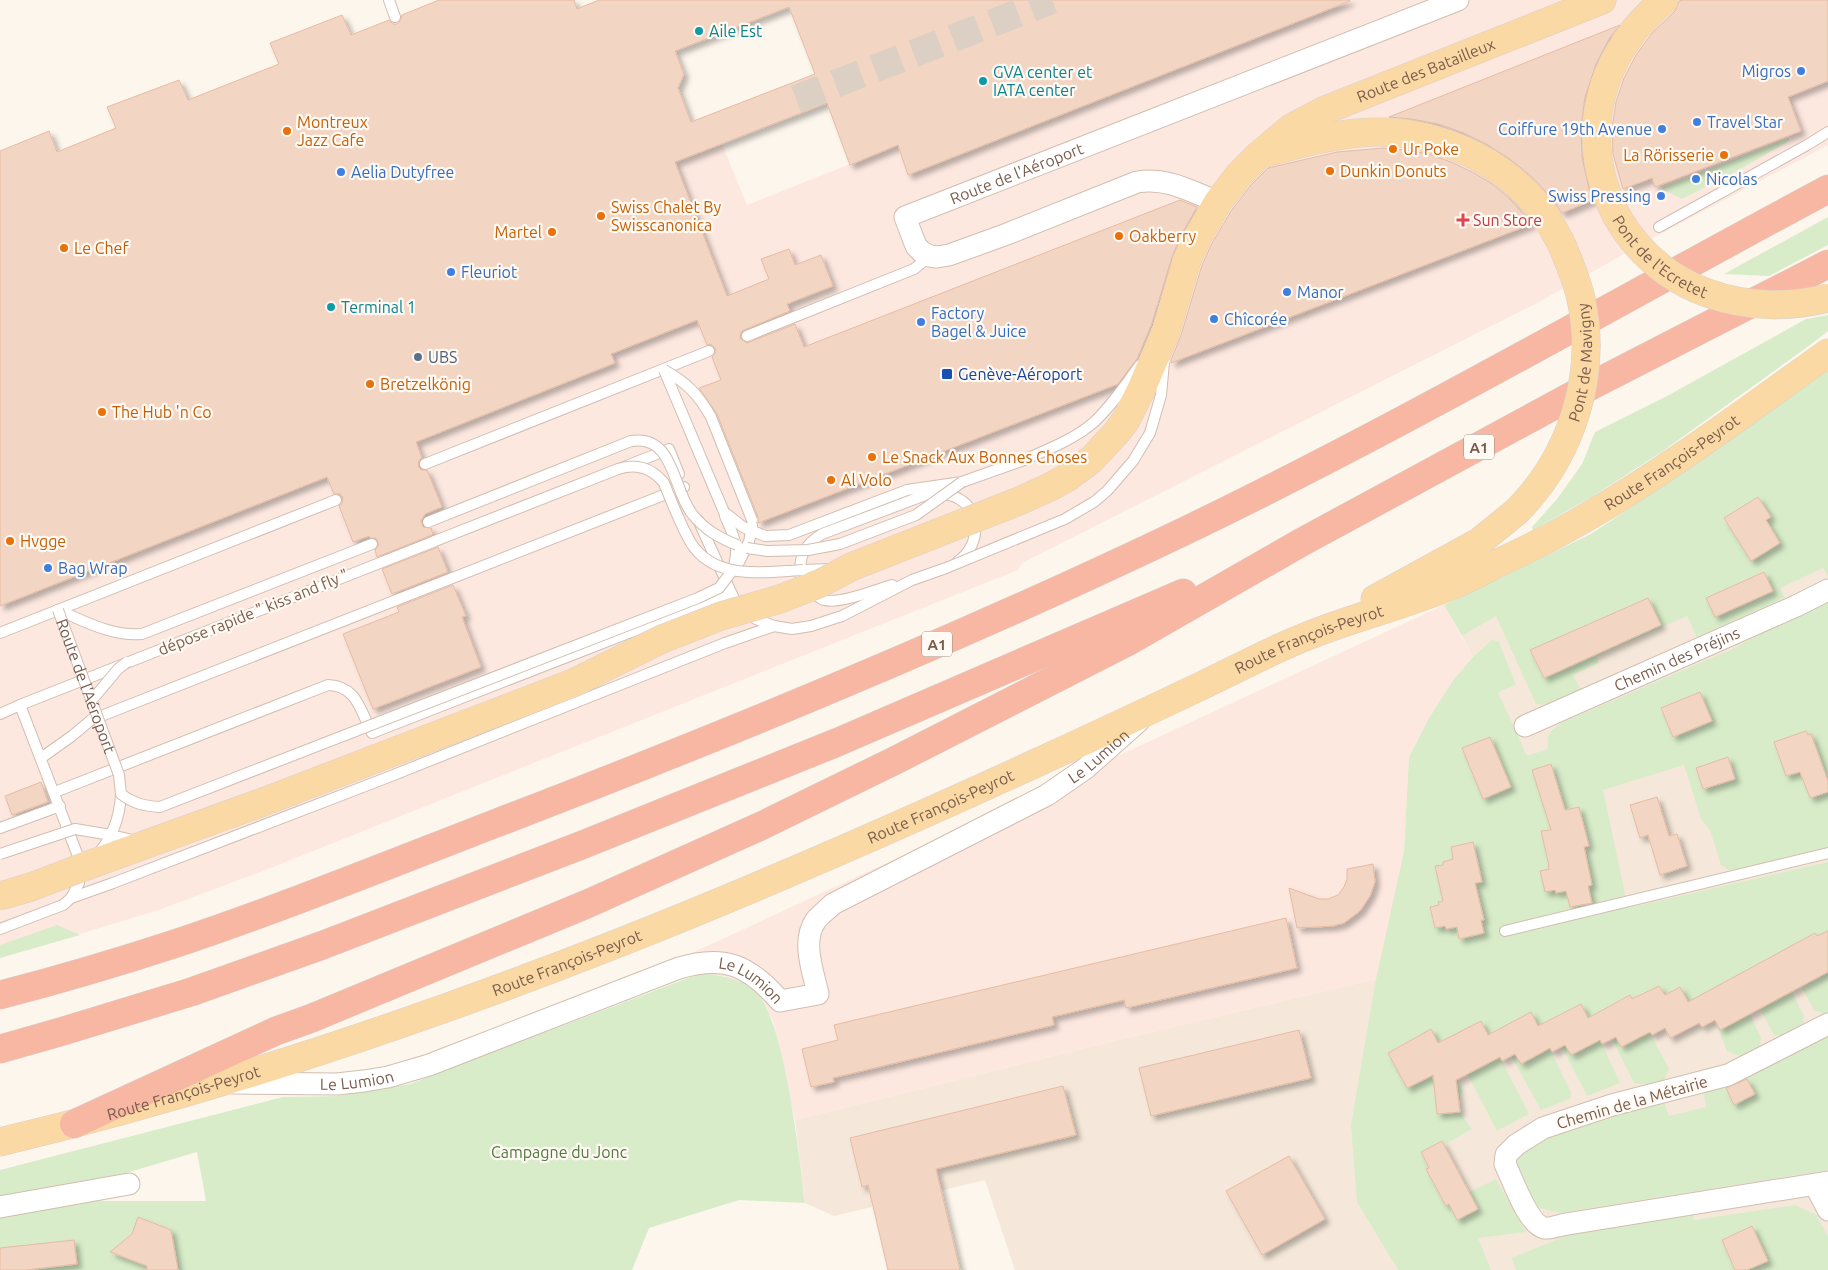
<svg xmlns="http://www.w3.org/2000/svg" width="1828" height="1270" font-family="Ubuntu,sans-serif">
<style>
.residential{fill:#f5e8da}
.commercial{fill:#fde8e0}
.green{fill:#d8ecc9}
.building{fill:#f3d5c3;stroke:#e6bba3;fill-rule:evenodd;filter:url(#shadow)}
.lines{fill:none;stroke-linecap:round;stroke-linejoin:round}
.secondary-tunnel{stroke:#dcd0c4;stroke-width:28;stroke-dasharray:28 14;stroke-linecap:butt}
.lane-casing{stroke:#d1beb0;stroke-width:12}
.street-casing{stroke:#d1beb0;stroke-width:23}
.primary-casing{stroke:#dad1cd;stroke-width:29}
.highway-casing{stroke:#dad1cd;stroke-width:29}
.lane{stroke:#fff;stroke-width:10}
.street{stroke:#fff;stroke-width:21}
.primary{stroke:#fbd9a5;stroke-width:28}
.highway{stroke:#f7b7a3;stroke-width:28}
.lane-bridge-casing{stroke:#d1beb0;stroke-width:12;stroke-linecap:butt}
.primary-bridge-casing{stroke:#dad1cd;stroke-width:29;stroke-linecap:butt}
.lane-bridge{stroke:#fff;stroke-width:10}
.primary-bridge{stroke:#fbd9a5;stroke-width:28}
.culture-dot{fill:#0f9aa8;stroke:#fffaf3;stroke-width:2}
.shop-dot{fill:#3f7fe0;stroke:#fffaf3;stroke-width:2}
.food-dot{fill:#e8710a;stroke:#fffaf3;stroke-width:2}
.health-dot{fill:#e0444e;stroke:#fffaf3;stroke-width:2}
.service-dot{fill:#5c6f8a;stroke:#fffaf3;stroke-width:2}
.transit-dot{fill:#1a4fb4;stroke:#fffaf3;stroke-width:2}
.labels{text-anchor:middle;dominant-baseline:central;stroke-width:4.5;stroke-linejoin:round;paint-order:stroke}
.shield{fill:#fffaf3;stroke:#a28b7f;stroke-width:1}
.shield-label{font-size:15px;font-weight:bold;fill:#7a5c4d}
.culture-label{font-size:16px;fill:#0d838f;stroke:#fffaf3;text-anchor:start}
.street-label{font-size:16px;fill:#7a5c4d;stroke:#fffaf3}
.shop-label{font-size:16px;fill:#366cbe;stroke:#fffaf3;text-anchor:start}
.food-label{font-size:16px;fill:#c56008;stroke:#fffaf3;text-anchor:start}
.health-label{font-size:16px;fill:#be3a42;stroke:#fffaf3;text-anchor:start}
.service-label{font-size:16px;fill:#4e5e75;stroke:#fffaf3;text-anchor:start}
.transit-label{font-size:16px;fill:#164399;stroke:#fffaf3;text-anchor:start}
.park-label{font-size:16px;fill:#537a41;stroke:#fffaf3}
</style>
<defs>
<filter id="shadow"><feDropShadow dx="4.5" dy="4.5" stdDeviation="2.5" flood-color="#0004"/></filter>
</defs>
<rect width="100%" height="100%" fill="#fdf6ec"/>
<!-- residential -->
<polygon class="residential" points="1828,391 1828,1270 1015,1270 985,1180 834,1216 805,1203 795,1120 1122,1039 1376,979 1404,851 1473,657 1462,636 1495,616"/>
<!-- commercial -->
<g class="commercial">
<polygon points="1354,0 1828,0 1828,145 1649,240 1539,302 1022,563 1018,570 263,871 156,911 0,958 0,568 722,283 675,162 722,144 747,205 898,145 908,175"/>
<polygon points="1444,605 1473,657 1454,679 1429,718 1409,757 1404,851 1376,979 1122,1039 795,1120 773,1021 762,999 752,988 737,981 723,976 701,973 692,953"/>
</g>
<!-- green -->
<g class="green">
<polygon points="1789,138 1789,141 1737,171 1682,199 1661,188"/>
<polygon points="1828,217 1828,245 1769,276 1724,274"/>
<polygon points="1828,315 1828,331 1810,345 1663,451 1592,497 1533,530 1532,527 1557,499 1582,464 1595,432 1667,396 1806,319"/>
<polygon points="1828,366 1828,576 1823,568 1780,588 1785,598 1697,638 1687,616 1596,656 1599,663 1573,675 1581,691 1542,705 1536,704 1496,616 1462,636 1444,605 1591,534 1682,473"/>
<path d="M1828,600V847L1740,869L1729,870L1721,865L1710,830L1701,819L1684,765L1603,790L1628,908L1828,862V1015L1814,1010L1801,986L1792,992L1804,1016L1803,1028L1786,1037L1774,1035L1760,1009L1750,1014L1761,1038L1759,1050L1744,1058L1727,1051L1715,1020L1702,1027L1680,987L1665,995L1659,986L1632,999L1669,1069L1663,1082L1650,1085L1634,1083L1612,1039L1602,1044L1620,1083L1587,1096L1562,1047L1552,1053L1571,1092L1570,1099L1541,1110L1511,1056L1502,1061L1529,1114L1497,1131L1462,1064L1452,1070L1463,1091C1453,1107 1462,1115 1472,1129L1444,1145L1469,1192L1496,1179L1526,1232L1478,1238L1491,1270H1398L1357,1202L1351,1125L1376,979L1404,851L1409,757L1429,718L1454,679L1473,657L1492,640L1499,642L1516,685L1498,692L1527,756L1548,749C1547,733 1549,732 1561,723L1730,650Z"/>
<polygon points="57,925 80,935 0,958 0,945"/>
<path d="M701,973C717,975 738,978 752,988C784,1009 800,1162 805,1203L739,1200L649,1228L632,1270H0V1215L73,1201H206L197,1152L126,1173L0,1197V1170L283,1097L337,1096L410,1084Z"/>
<polygon points="1828,1031 1828,1170 1560,1213 1536,1207 1518,1181 1517,1161 1530,1144 1591,1118 1664,1102 1669,1116 1706,1107 1704,1092 1709,1085"/>
<polygon points="1796,1205 1816,1215 1828,1236 1828,1270 1516,1270 1512,1258 1570,1234 1641,1220 1693,1213 1694,1220"/>
</g>
<!-- building -->
<g class="building">
<path d="M439,0H574L577,9L599,0H1350V1L908,175L898,145L850,165L827,103L675,162L727,296L769,279L761,259L789,249L795,265L821,255L833,286L787,304L790,311L744,330L741,332L740,338L747,343L795,324L804,347L1180,200L1197,207L1184,230L1173,254L1151,326L1137,359L1118,384L758,523V517L717,414L699,388L721,380L712,357L716,352L715,348L710,344L707,345L697,320L611,354L615,363L416,442L422,458L419,460L418,466L421,470H427L442,507L425,514L421,521L423,527L431,528L433,534L432,535L377,557L375,550L379,545L376,538H370L369,536L353,542L339,506L342,504L343,498L340,494H334L327,477L0,606V151L49,131L57,152L116,128L107,107L179,80L188,100L279,64L270,43L342,15L351,35L389,20L393,24H397L400,21L402,15ZM789,7L815,74L691,122L678,88L684,74L675,51Z"/>
<polygon points="1682,0 1828,0 1828,81 1788,97 1801,131 1655,187 1652,178 1623,189 1613,154 1612,128 1616,102 1624,78 1636,55 1653,32 1675,11 1679,1"/>
<polygon points="1620,25 1609,39 1596,64 1585,97 1581,127 1582,157 1589,189 1593,200 1562,213 1550,196 1531,176 1511,160 1488,145 1464,133 1438,124 1411,119 1389,117"/>
<polygon points="1383,148 1406,150 1429,154 1451,162 1472,172 1492,184 1510,199 1532,224 1171,363 1171,360 1181,335 1202,265 1211,245 1231,211 1250,186 1268,168 1337,152"/>
<polygon points="1758,497 1771,517 1766,520 1780,543 1751,561 1724,518"/>
<polygon points="438,547 448,572 392,594 382,569"/>
<polygon points="1764,572 1773,591 1715,617 1706,598"/>
<polygon points="453,585 466,616 462,617 481,667 373,709 343,634 399,612 397,607"/>
<polygon points="1648,598 1661,625 1544,678 1530,650"/>
<polygon points="1700,692 1712,721 1673,737 1661,708"/>
<polygon points="1806,731 1808,735 1811,734 1828,781 1828,792 1810,798 1800,772 1786,776 1774,742"/>
<polygon points="1490,737 1511,787 1483,799 1462,748"/>
<polygon points="1728,757 1735,779 1703,789 1696,768"/>
<polygon points="1551,764 1565,810 1579,807 1589,846 1584,847 1592,885 1588,886 1592,903 1570,907 1566,891 1556,893 1555,890 1545,892 1540,871 1549,869 1548,866 1549,866 1541,831 1551,830 1532,770"/>
<polygon points="41,782 48,802 12,815 5,796"/>
<polygon points="1657,797 1669,836 1677,834 1687,866 1660,875 1648,835 1640,838 1630,805"/>
<polygon points="1473,842 1482,882 1475,883 1484,920 1481,920 1484,933 1459,939 1457,927 1446,929 1445,926 1435,928 1430,907 1439,905 1438,902 1443,901 1435,866 1443,865 1443,862 1453,859 1451,847"/>
<polygon points="1373,864 1375,882 1370,896 1360,911 1344,923 1333,926 1297,928 1289,888 1319,899 1328,899 1338,895 1344,887 1347,879 1347,869"/>
<polygon points="1286,918 1297,968 1126,1008 1124,1000 1052,1017 1054,1025 833,1078 834,1082 811,1087 802,1049 838,1040 834,1025"/>
<polygon points="1828,931 1828,972 1720,1030 1715,1020 1702,1027 1699,1023 1670,1038 1665,1028 1652,1035 1650,1032 1621,1047 1616,1037 1602,1044 1600,1040 1571,1055 1565,1045 1552,1052 1550,1048 1521,1064 1515,1054 1502,1061 1500,1057 1456,1080 1460,1112 1437,1114 1433,1075 1407,1088 1388,1053 1431,1029 1438,1043 1481,1021 1488,1035 1531,1012 1538,1026 1581,1004 1588,1018 1630,995 1632,999 1659,986 1665,995 1680,987 1688,1002 1815,933 1817,936"/>
<polygon points="1299,1030 1311,1078 1151,1116 1139,1068"/>
<polygon points="1747,1079 1755,1094 1734,1105 1726,1088"/>
<polygon points="1063,1086 1076,1135 936,1169 960,1270 888,1270 868,1185 862,1187 850,1138"/>
<polygon points="1442,1141 1478,1209 1457,1220 1449,1204 1446,1206 1426,1169 1429,1168 1421,1152"/>
<polygon points="1289,1156 1325,1219 1262,1255 1226,1191"/>
<polygon points="138,1217 171,1230 178,1270 147,1270 147,1266 110,1252 132,1234"/>
<polygon points="1752,1226 1768,1261 1747,1270 1735,1270 1722,1240"/>
<polygon points="74,1240 77,1264 26,1270 0,1270 0,1248"/>
</g>
<g class="lines">
<!-- secondary-tunnel -->
<polyline class="secondary-tunnel" points="796,99 1052,0"/>
<!-- lane casing -->
<g class="lane-casing">
<g id="lane">
<polyline points="389,0 395,17"/>
<polyline points="1659,227 1807,145 1828,132"/>
<polyline points="747,336 914,269 930,256"/>
<polyline points="425,464 709,351"/>
<polyline points="624,467 669,449 679,474"/>
<polyline points="724,512 743,527 765,536 789,535 907,490 962,482 1024,460"/>
<path d="M725,516C734,537 741,548 732,571"/>
<polyline points="698,520 736,603 756,619 774,626 792,629 811,626 842,616 912,580 946,568"/>
<polyline points="738,564 749,542 752,525"/>
<polyline points="803,570 830,569"/>
<path d="M801,578C798,557 804,545 822,534L928,494C939,493 949,493 959,499C983,512 979,548 958,561"/>
<path d="M811,591C815,594 819,598 824,600C841,604 875,590 892,585"/>
<path d="M58,610C84,621 113,637 142,634L372,544"/>
<polyline points="0,633 336,500"/>
<polyline points="20,705 443,538"/>
<polyline points="0,714 20,705 81,864 79,883 71,898"/>
<polyline points="41,758 72,736 91,720 684,487"/>
<path d="M55,792L328,685C357,686 360,710 372,733L731,593"/>
<polyline points="0,828 60,806"/>
<polyline points="75,829 111,835 137,841"/>
<path d="M97,855C112,838 120,816 121,794"/>
<polyline points="0,929 63,905 71,898 113,883 386,778 725,643 774,626"/>
<polyline points="1505,931 1828,853"/>
</g>
</g>
<!-- street casing -->
<g class="street-casing">
<g id="street">
<path id="s1" d="M1218,202C1190,191 1167,177 1137,182L1007,234L949,255L937,257L930,256L922,252L916,246L905,217L1458,0"/>
<path id="s2" d="M1525,726L1796,606L1828,590"/>
<path d="M1828,1024L1728,1075L1612,1105L1543,1128L1516,1145L1506,1155L1505,1164C1513,1180 1527,1223 1544,1228C1550,1229 1560,1225 1567,1224L1828,1182"/>
<path id="s3" d="M233,1083L337,1084L364,1081L388,1077L429,1065L679,968C725,954 750,966 780,1001L818,994C813,971 801,941 816,920C821,914 828,909 833,904L1047,795L1086,768L1138,722"/>
<polyline points="1815,1185 1828,1210"/>
<polyline points="0,1207 129,1184"/>
</g>
</g>
<!-- primary casing -->
<g class="primary-casing">
<g id="primary">
<path d="M1265,153C1296,145 1327,136 1358,133C1425,126 1495,154 1538,206C1548,218 1555,232 1562,245"/>
<path d="M1616,215C1577,136 1598,56 1664,0"/>
<path id="s4" d="M1166,331L1187,260L1197,238L1218,202L1238,176L1259,155L1291,128L1323,111L1602,0"/>
<polyline points="1375,599 1479,542 1516,512"/>
<polyline points="86,866 263,802"/>
<path id="s5" d="M0,1142C418,1042 814,870 1201,686C1237,669 1273,649 1310,635C1357,616 1406,605 1453,585C1468,579 1483,571 1498,563C1528,549 1558,534 1587,517C1671,468 1749,409 1828,353"/>
</g>
</g>
<!-- highway casing -->
<g class="highway-casing">
<g id="highway">
<path d="M0,995C58,980 116,963 174,944C282,908 388,865 494,824C729,734 962,638 1189,529C1406,424 1615,303 1828,189"/>
<polyline points="0,1049 60,1032 191,992 323,945 582,845 838,742 1183,593"/>
<polyline points="74,1124 276,1031 312,1018 587,904 761,826 894,761 1129,641 1302,542 1577,393 1828,264"/>
</g>
</g>
<!-- lane -->
<use href="#lane" class="lane"/>
<!-- street -->
<use href="#street" class="street"/>
<!-- primary -->
<use href="#primary" class="primary"/>
<!-- highway -->
<use href="#highway" class="highway"/>
<!-- lane-bridge casing -->
<g class="lane-bridge-casing">
<g id="lane-bridge">
<path d="M664,370C686,382 698,394 711,417L752,520"/>
<polyline points="664,370 724,512"/>
<path d="M1024,460C1048,449 1073,440 1093,423C1111,407 1125,385 1140,365"/>
<path d="M428,522L631,441C675,434 672,490 693,515C705,530 720,538 737,545"/>
<path d="M435,541L618,469C636,463 652,468 664,483C672,503 680,524 691,543C715,581 764,572 803,570"/>
<polyline points="747,548 767,551 808,550 840,544 916,515 962,482"/>
<polyline points="946,568 1065,519 1094,502 1107,491 1133,461 1150,433 1161,395 1164,362"/>
<path id="s6" d="M58,610L119,775L121,794C134,804 145,806 160,807L698,598L719,588L732,571"/>
<polyline points="92,700 118,669 127,662"/>
<polyline points="0,854 75,829"/>
</g>
</g>
<!-- primary-bridge casing -->
<g class="primary-bridge-casing">
<g id="primary-bridge">
<path id="s7" d="M1616,215C1660,292 1744,318 1828,298"/>
<path id="s8" d="M1516,512C1571,457 1598,376 1581,299C1577,280 1569,263 1562,245"/>
<polyline points="263,802 573,683 662,639 721,616 780,599 821,583 851,567 1019,501 1050,487 1068,477 1091,460 1117,432 1126,420 1141,390 1166,331"/>
<polyline points="0,896 31,887 86,866"/>
</g>
</g>
<!-- lane-bridge -->
<use href="#lane-bridge" class="lane-bridge"/>
<!-- primary-bridge -->
<use href="#primary-bridge" class="primary-bridge"/>
</g>
<!-- markers -->
<g class="culture-dot">
<circle cx="699" cy="31" r="5"/>
<circle cx="983" cy="81" r="5"/>
<circle cx="331" cy="307" r="5"/>
</g>
<g class="shop-dot">
<circle cx="1801" cy="71" r="5"/>
<circle cx="1697" cy="122" r="5"/>
<circle cx="1662" cy="129" r="5"/>
<circle cx="341" cy="172" r="5"/>
<circle cx="1696" cy="179" r="5"/>
<circle cx="1661" cy="196" r="5"/>
<circle cx="451" cy="272" r="5"/>
<circle cx="1287" cy="292" r="5"/>
<circle cx="1214" cy="319" r="5"/>
<circle cx="921" cy="322" r="5"/>
<circle cx="48" cy="568" r="5"/>
</g>
<g class="food-dot">
<circle cx="287" cy="131" r="5"/>
<circle cx="1393" cy="149" r="5"/>
<circle cx="1724" cy="155" r="5"/>
<circle cx="1330" cy="171" r="5"/>
<circle cx="601" cy="216" r="5"/>
<circle cx="552" cy="232" r="5"/>
<circle cx="1119" cy="236" r="5"/>
<circle cx="64" cy="248" r="5"/>
<circle cx="370" cy="384" r="5"/>
<circle cx="102" cy="412" r="5"/>
<circle cx="872" cy="457" r="5"/>
<circle cx="831" cy="480" r="5"/>
<circle cx="10" cy="541" r="5"/>
</g>
<path class="health-dot" d="M1460.5 212.5h5v5h5v5h-5v5h-5v-5h-5v-5h5z"/>
<circle class="service-dot" cx="418" cy="357" r="5"/>
<rect class="transit-dot" x="941" y="368" width="12" height="12" rx="2.5"/>
<g class="labels">
<!-- shield labels -->
<g class="shield">
<rect x="1464" y="434.5" width="30" height="25" rx="4"/>
<rect x="922" y="631.5" width="30" height="25" rx="4"/>
</g>
<g class="shield-label">
<text x="1479" y="447">A1</text>
<text x="937" y="644">A1</text>
</g>
<!-- culture labels -->
<g class="culture-label">
<text x="709" y="31">Aile Est</text>
<text x="993" y="72">GVA center et<tspan x="993" dy="18">IATA center</tspan></text>
<text x="341" y="307">Terminal 1</text>
</g>
<!-- street labels -->
<g class="street-label">
<text stroke="none"><textPath href="#s4" startOffset="391">Route des Batailleux</textPath></text>
<text stroke="none"><textPath href="#s1" startOffset="474">Route de l'Aéroport</textPath></text>
<text stroke="none"><textPath href="#s7" startOffset="62">Pont de l'Ecretet</textPath></text>
<text stroke="none"><textPath href="#s8" startOffset="168">Pont de Mavigny</textPath></text>
<text stroke="none"><textPath href="#s5" startOffset="1810">Route François-Peyrot</textPath></text>
<text transform="translate(253 612) rotate(-22)">dépose rapide " kiss and fly "</text>
<text stroke="none"><textPath href="#s5" startOffset="1405">Route François-Peyrot</textPath></text>
<text stroke="none"><textPath href="#s2" startOffset="166">Chemin des Préjins</textPath></text>
<text stroke="none"><textPath href="#s6" startOffset="81">Route de l'Aéroport</textPath></text>
<text stroke="none"><textPath href="#s3" startOffset="1024">Le Lumion</textPath></text>
<text stroke="none"><textPath href="#s5" startOffset="1000">Route François-Peyrot</textPath></text>
<text stroke="none"><textPath href="#s5" startOffset="595">Route François-Peyrot</textPath></text>
<text stroke="none"><textPath href="#s3" startOffset="544">Le Lumion</textPath></text>
<text stroke="none"><textPath href="#s3" startOffset="124">Le Lumion</textPath></text>
<text stroke="none"><textPath href="#s5" startOffset="190">Route François-Peyrot</textPath></text>
<text transform="translate(1632 1102) rotate(-16)">Chemin de la Métairie</text>
</g>
<!-- shop labels -->
<g class="shop-label">
<text x="1791" y="71" text-anchor="end">Migros</text>
<text x="1707" y="122">Travel Star</text>
<text x="1652" y="129" text-anchor="end">Coiffure 19th Avenue</text>
<text x="351" y="172">Aelia Dutyfree</text>
<text x="1706" y="179">Nicolas</text>
<text x="1651" y="196" text-anchor="end">Swiss Pressing</text>
<text x="461" y="272">Fleuriot</text>
<text x="1297" y="292">Manor</text>
<text x="931" y="313">Factory<tspan x="931" dy="18">Bagel &amp; Juice</tspan></text>
<text x="1224" y="319">Chîcorée</text>
<text x="58" y="568">Bag Wrap</text>
</g>
<!-- food labels -->
<g class="food-label">
<text x="297" y="122">Montreux<tspan x="297" dy="18">Jazz Cafe</tspan></text>
<text x="1403" y="149">Ur Poke</text>
<text x="1714" y="155" text-anchor="end">La Rörisserie</text>
<text x="1340" y="171">Dunkin Donuts</text>
<text x="611" y="207">Swiss Chalet By<tspan x="611" dy="18">Swisscanonica</tspan></text>
<text x="542" y="232" text-anchor="end">Martel</text>
<text x="1129" y="236">Oakberry</text>
<text x="74" y="248">Le Chef</text>
<text x="380" y="384">Bretzelkönig</text>
<text x="112" y="412">The Hub 'n Co</text>
<text x="882" y="457">Le Snack Aux Bonnes Choses</text>
<text x="841" y="480">Al Volo</text>
<text x="20" y="541">Hvgge</text>
</g>
<!-- health labels -->
<g class="health-label">
<text x="1473" y="220">Sun Store</text>
</g>
<!-- service labels -->
<g class="service-label">
<text x="428" y="357">UBS</text>
</g>
<!-- transit labels -->
<g class="transit-label">
<text x="958" y="374">Genève-Aéroport</text>
</g>
<!-- park labels -->
<g class="park-label">
<text x="559" y="1152">Campagne du Jonc</text>
</g>
</g>
</svg>
